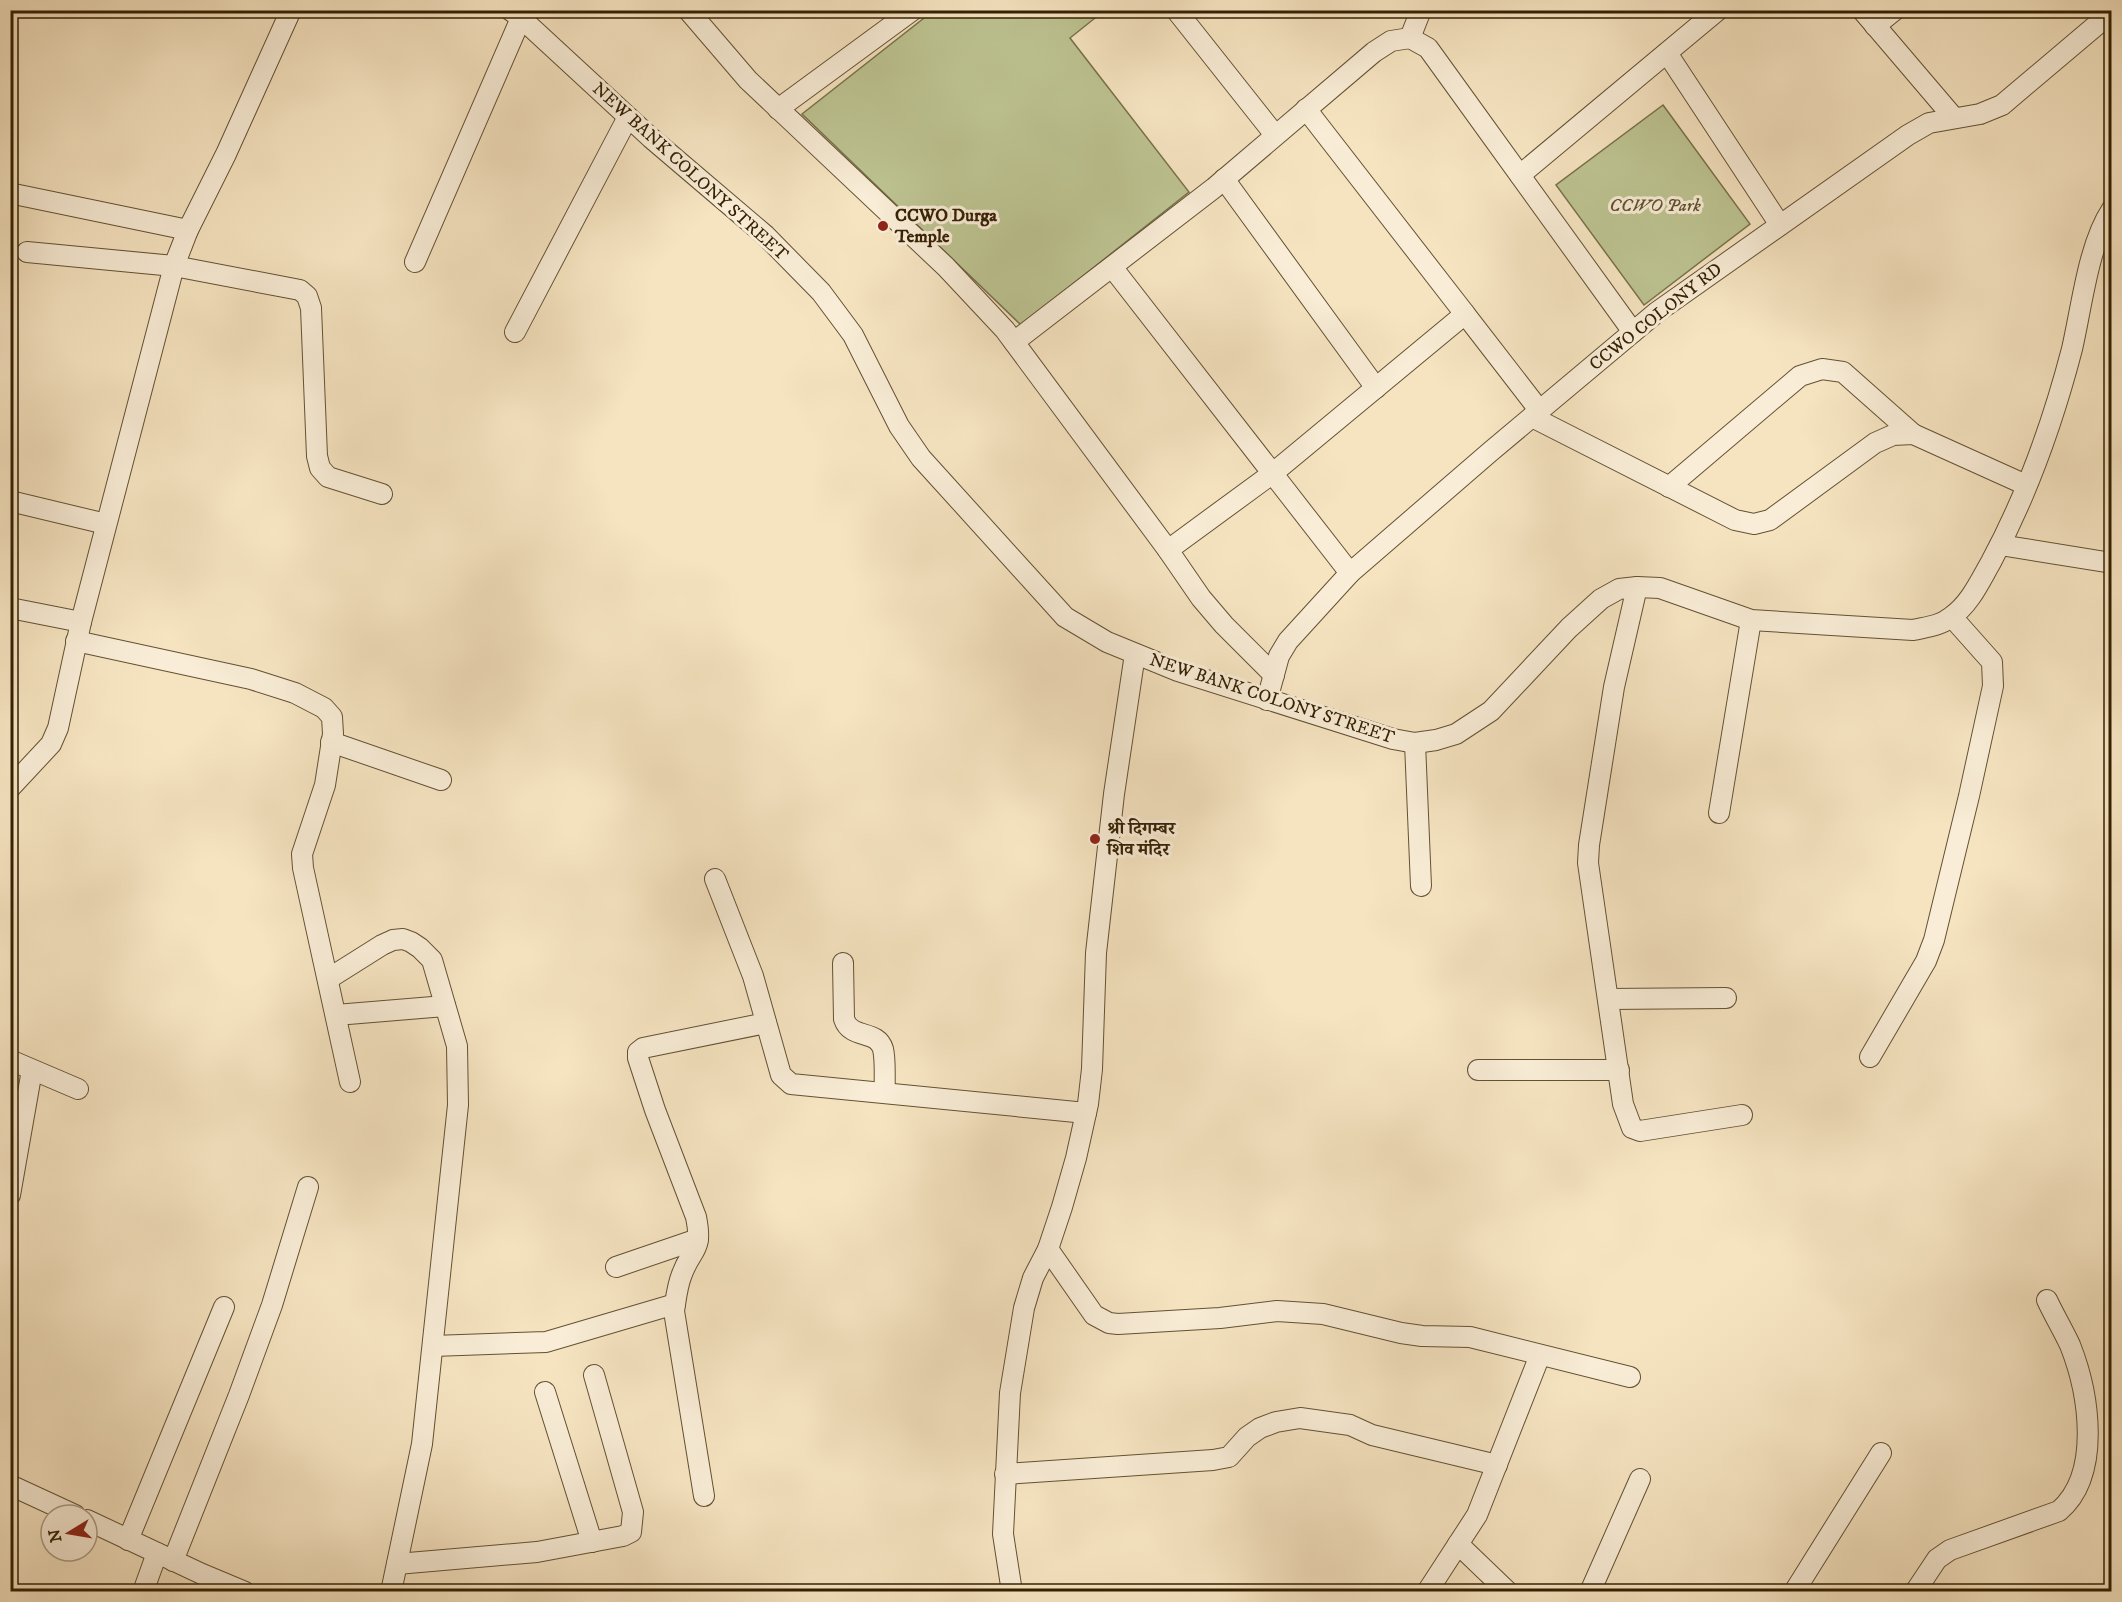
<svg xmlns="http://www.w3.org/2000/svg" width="2122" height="1602" font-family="'IM FELL DW Pica','Noto Serif Devanagari',serif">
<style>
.green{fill:#bdc492;stroke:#78724a;stroke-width:1.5}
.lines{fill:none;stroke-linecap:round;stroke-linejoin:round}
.street-casing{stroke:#645132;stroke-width:22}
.street{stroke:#f9edd7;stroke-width:20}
.poi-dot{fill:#8f2418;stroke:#f9edd7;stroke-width:2}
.labels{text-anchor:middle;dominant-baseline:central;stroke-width:6;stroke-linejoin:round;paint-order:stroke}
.street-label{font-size:18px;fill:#342003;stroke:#f9edd7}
.park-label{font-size:18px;font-style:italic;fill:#5d512e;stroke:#f9edd7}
.poi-label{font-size:18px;font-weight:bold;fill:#342003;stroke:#f9edd7;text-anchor:start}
</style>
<rect width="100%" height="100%" fill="#f6e4c1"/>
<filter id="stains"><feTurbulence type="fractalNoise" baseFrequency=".00333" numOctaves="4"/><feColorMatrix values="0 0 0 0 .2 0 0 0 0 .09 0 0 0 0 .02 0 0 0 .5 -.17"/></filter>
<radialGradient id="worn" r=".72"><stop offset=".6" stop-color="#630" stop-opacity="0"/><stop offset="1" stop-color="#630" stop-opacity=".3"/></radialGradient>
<!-- green -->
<g class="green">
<polygon points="933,11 1097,11 1100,14 1070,38 1189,192 1021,325 802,114"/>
<polygon points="1663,105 1750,224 1644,305 1556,185"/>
</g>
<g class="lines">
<!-- street casing -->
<g class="street-casing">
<g id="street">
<path d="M510,10L521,18L651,138L765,235L821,292L853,335L899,426L921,458L1065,617L1107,642L1178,671L1393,739L1415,743L1436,740L1456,734L1491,711L1569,628L1601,599L1619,589L1637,587L1660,588L1751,620L1913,630C1926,627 1940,626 1951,617C1970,604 1980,581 1991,562C2027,495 2053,422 2072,349C2082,306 2088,245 2112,209"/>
<polyline points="688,10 748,80 946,267 1005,330 1168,550 1201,598 1224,625 1274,675"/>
<polyline points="1176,10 1275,135"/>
<polyline points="1862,10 1954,118"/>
<polyline points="1875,26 1895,10"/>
<polyline points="1410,38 1421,10"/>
<polyline points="1667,53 1780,225"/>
<polyline points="778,109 913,10"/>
<polyline points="1520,175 1718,10"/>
<polyline points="1224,179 1376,388"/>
<polyline points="14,194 188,230"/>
<polyline points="27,252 174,266 300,290 307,296 311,308 317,456 320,468 328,477 382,494"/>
<polyline points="415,262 521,18 529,11"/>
<polyline points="1112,267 1350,573"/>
<polyline points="1465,314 1540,411"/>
<polyline points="515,332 628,117"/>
<polyline points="1014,342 1214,188 1374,52 1391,41 1410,38 1428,48 1633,332"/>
<polyline points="1532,417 1735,520 1754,524 1770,520 1875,443 1893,435 1913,434 2026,485"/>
<polyline points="1669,487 1800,376 1822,369 1843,372 1913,434"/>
<polyline points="10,501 106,524"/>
<polyline points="2000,545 2112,563"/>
<polyline points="1168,550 1273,473 1465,314 1306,109"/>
<polyline points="1637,587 1614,687 1589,845 1588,863 1623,1104 1632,1128 1640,1131 1742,1115"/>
<polyline points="10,608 81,622"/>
<polyline points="76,641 251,679 295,693 324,708 332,717 333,734 325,785 302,854 303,868 350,1082"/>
<polyline points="1267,700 1279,656 1288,641 1350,573 1490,452 1657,312 1908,135 1929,123 1980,114 2002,105 2112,12"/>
<polyline points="331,742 441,780"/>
<polyline points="1415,743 1421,886"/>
<polyline points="10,788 51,744 58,728 81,622 174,266 188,230 226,154 291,10"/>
<polyline points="1719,813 1751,620"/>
<polyline points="715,879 753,976 781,1075 791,1084 1086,1113"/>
<path d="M843,963L844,1019C851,1040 877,1029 883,1049C886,1062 884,1079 885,1092"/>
<polyline points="328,979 382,945 393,940 403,939 411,942 420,948 432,960 457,1046 458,1105 422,1444 391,1592"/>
<polyline points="1608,999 1726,998"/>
<polyline points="336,1015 445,1006"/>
<polyline points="1870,1057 1926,961 1934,940 1969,796 1993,686 1992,662 1952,617"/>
<polyline points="10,1060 78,1089"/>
<polyline points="1478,1070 1619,1070"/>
<polyline points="10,1195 32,1070"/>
<polyline points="1048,1249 1094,1315 1109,1323 1118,1324 1220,1318 1277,1311 1323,1314 1401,1333 1422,1336 1470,1337 1630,1377"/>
<polyline points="616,1267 698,1239"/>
<polyline points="433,1346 546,1342 675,1304"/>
<polyline points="545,1392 592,1542"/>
<polyline points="1005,1474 1213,1460 1229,1457 1247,1437 1260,1428 1276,1422 1300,1418 1350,1425 1372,1435 1497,1465"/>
<polyline points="10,1485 75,1515"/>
<path d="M704,1496L674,1311C676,1299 677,1286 682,1274C692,1247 703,1252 696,1217L655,1110L638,1058V1052L643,1048L766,1023"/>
<polyline points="87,1520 202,1574 245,1592"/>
<polyline points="128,1540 224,1307"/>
<polyline points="1458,1544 1508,1592"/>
<polyline points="173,1561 239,1395 272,1305 308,1187"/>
<polyline points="397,1564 537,1552 623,1536 631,1532 633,1512 594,1375"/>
<polyline points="143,1592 157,1553"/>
<polyline points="1012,1592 1003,1534 1010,1393 1024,1308 1033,1278 1048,1249 1062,1207 1076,1158 1088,1104 1092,1069 1096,953 1114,794 1135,654"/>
<polyline points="1427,1592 1477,1515 1540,1355"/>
<polyline points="1590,1592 1640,1479"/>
<polyline points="1794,1592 1881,1453"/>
<path d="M1915,1592L1937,1559L1950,1550L2059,1511C2102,1474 2089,1393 2070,1345C2063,1330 2054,1315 2047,1300"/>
</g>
</g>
<!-- street -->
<use href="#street" class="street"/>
</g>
<!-- markers -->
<g class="poi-dot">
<circle cx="883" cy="226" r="6"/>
<circle cx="1095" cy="839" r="6"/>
</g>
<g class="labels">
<!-- street labels -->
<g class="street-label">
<text transform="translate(690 172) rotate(42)">NEW BANK COLONY STREET</text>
<text transform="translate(1656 317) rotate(-38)">CCWO COLONY RD</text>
<text transform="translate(1272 699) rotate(18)">NEW BANK COLONY STREET</text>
</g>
<!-- park labels -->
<g class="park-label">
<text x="1655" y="206">CCWO Park</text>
</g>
<!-- poi labels -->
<g class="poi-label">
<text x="895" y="216">CCWO Durga<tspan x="895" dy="21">Temple</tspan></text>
<text x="1107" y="829">श्री दिगम्बर<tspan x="1107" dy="21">शिव मंदिर</tspan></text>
</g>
</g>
<!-- margin -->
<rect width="2122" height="1602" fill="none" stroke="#f6e4c1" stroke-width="36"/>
<rect x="12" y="12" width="2098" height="1578" fill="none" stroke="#342003" stroke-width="3"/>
<rect x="18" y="18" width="2086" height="1566" fill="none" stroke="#342003" stroke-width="1.5"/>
<!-- north arrow -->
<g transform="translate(69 1533) rotate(259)"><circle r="28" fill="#f9edd7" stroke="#aa9b82" stroke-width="1.5"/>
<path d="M0-4.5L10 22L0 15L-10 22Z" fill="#8f2418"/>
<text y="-9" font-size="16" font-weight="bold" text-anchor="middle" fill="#342003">N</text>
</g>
<rect width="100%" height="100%" filter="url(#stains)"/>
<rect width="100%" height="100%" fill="url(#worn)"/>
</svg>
